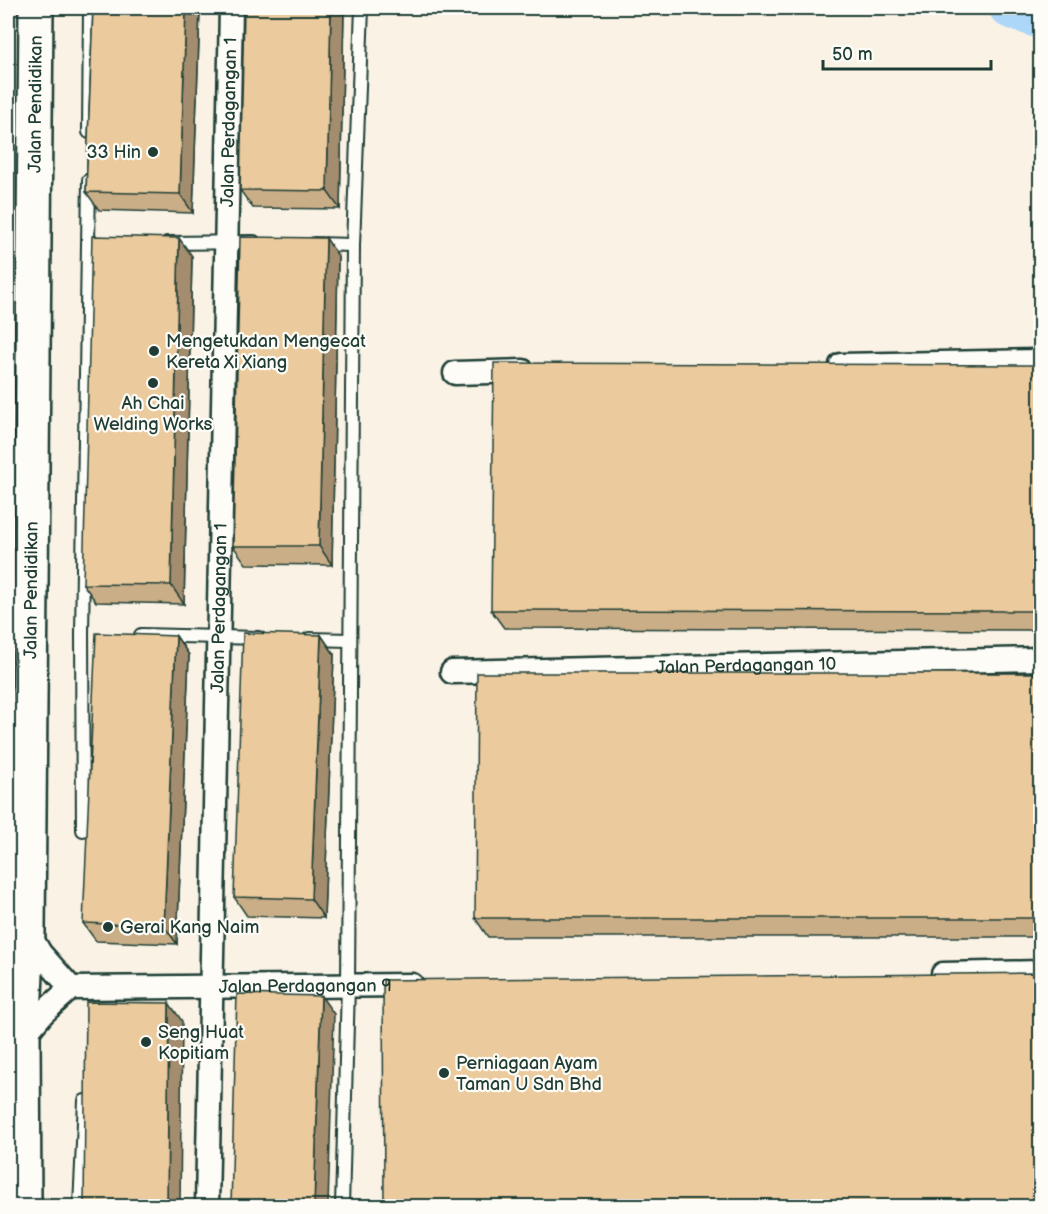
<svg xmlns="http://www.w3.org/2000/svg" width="1048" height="1214" font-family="'Balsamiq Sans',sans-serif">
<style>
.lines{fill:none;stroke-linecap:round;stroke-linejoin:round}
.river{stroke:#acd7f8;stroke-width:40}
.service-casing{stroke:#1f3d34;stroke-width:16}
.minor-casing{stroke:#1f3d34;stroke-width:27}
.secondary-casing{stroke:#1f3d34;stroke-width:38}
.service{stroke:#fdfcf7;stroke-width:12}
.minor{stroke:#fdfcf7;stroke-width:22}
.secondary{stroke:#fdfcf7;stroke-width:33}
.wall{fill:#caae87;stroke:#1f3d34;stroke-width:1.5}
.shaded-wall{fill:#a48d6e;stroke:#1f3d34;stroke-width:1.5}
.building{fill:#ebca9d;stroke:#1f3d34;stroke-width:1.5}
.poi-dot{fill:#1f3d34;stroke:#fdfcf7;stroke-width:2}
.labels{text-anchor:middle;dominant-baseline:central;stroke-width:4.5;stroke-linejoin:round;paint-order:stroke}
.street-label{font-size:18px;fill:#1f3d34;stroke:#fdfcf7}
.poi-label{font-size:18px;fill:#1f3d34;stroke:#fdfcf7;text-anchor:start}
</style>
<rect width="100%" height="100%" fill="#f9f2e5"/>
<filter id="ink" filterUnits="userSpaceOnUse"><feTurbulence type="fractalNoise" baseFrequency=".0167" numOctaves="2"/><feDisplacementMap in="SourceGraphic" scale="12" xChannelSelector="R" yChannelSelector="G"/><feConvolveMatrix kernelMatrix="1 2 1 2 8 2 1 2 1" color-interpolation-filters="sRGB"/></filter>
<g filter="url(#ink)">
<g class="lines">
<!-- river -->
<polyline class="river" points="1009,8 1040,19"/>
<!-- service casing -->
<g class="service-casing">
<g id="service">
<polyline points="89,132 90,8"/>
<polyline points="167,243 254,242"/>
<polyline points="314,244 353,245"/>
<polyline points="141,635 259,638"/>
<polyline points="309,639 350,640"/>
<polyline points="83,830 82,634 89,180"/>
<polyline points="80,1206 85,1101"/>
<polyline points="342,1206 348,986 353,245 362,8"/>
</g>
</g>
<!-- minor casing -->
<g class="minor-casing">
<g id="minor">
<polyline points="841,365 1040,361"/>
<polyline points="455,373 523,371"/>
<path id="s1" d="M452,672L1040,659"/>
<polyline points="28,932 40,953 71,988"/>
<polyline points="943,974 1040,972"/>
<path id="s2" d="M23,1037L43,1013L71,988L412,985"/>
<path id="s3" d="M207,1206L231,8"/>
</g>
</g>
<!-- secondary casing -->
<g class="secondary-casing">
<g id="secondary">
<path id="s4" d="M24,1206L23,1037L28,931L36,8"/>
</g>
</g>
<!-- service -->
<use href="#service" class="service"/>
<!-- minor -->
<use href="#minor" class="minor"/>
<!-- secondary -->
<use href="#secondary" class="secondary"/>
</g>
<!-- wall -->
<g class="wall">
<polygon points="93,8 200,8 193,213 99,210 86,192"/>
<polygon points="244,8 344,8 340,209 253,208 240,190"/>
<polygon points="192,256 184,604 96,602 83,584"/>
<polygon points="338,256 332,565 246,564 233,546"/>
<polygon points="1041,365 1041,630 504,628 491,610"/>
<polygon points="321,635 334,654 324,918 247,916 234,897"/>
<polygon points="176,636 189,655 177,944 96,941 83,923"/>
<polygon points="1041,673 1041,937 488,937 475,918"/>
</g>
<!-- shaded-wall -->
<g class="shaded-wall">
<polygon points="186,8 200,8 193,213 180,194"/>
<polygon points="331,8 344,8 340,209 327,191"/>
<polygon points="179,238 192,256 184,604 171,585"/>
<polygon points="326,238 338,256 332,565 319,546"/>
<polygon points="321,635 334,654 324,918 311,899"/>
<polygon points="176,636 189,655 177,944 164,926"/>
<polygon points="321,996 334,1014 328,1206 314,1206"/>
<polygon points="169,1003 182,1021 180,1206 167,1206"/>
</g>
<!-- building -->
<g class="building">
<polygon points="93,8 186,8 180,194 86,192"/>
<polygon points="244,8 331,8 327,191 240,190"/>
<polygon points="92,236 179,238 171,585 83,584"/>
<polygon points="240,237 326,238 319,546 233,546"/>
<polygon points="494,363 1041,365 1041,611 491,610"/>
<polygon points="96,633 176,636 164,926 83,923"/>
<polygon points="243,633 321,635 311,899 234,897"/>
<polygon points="477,673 1041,673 1041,918 475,918"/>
<polygon points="1041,973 1041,1206 384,1206 383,980"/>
<polygon points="237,994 321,996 314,1206 231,1206"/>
<polygon points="86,1002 169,1003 167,1206 84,1206"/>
</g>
</g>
<!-- markers -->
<g class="poi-dot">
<circle cx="153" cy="152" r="6"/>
<circle cx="154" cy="351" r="6"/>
<circle cx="153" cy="383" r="6"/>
<circle cx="108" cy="927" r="6"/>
<circle cx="146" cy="1042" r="6"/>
<circle cx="444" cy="1073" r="6"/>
</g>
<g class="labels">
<!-- street labels -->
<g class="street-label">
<text stroke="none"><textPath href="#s4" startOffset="1102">Jalan Pendidikan</textPath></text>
<text stroke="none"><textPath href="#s3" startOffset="1084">Jalan Perdagangan 1</textPath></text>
<text stroke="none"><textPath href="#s4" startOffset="616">Jalan Pendidikan</textPath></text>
<text stroke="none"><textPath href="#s3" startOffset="598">Jalan Perdagangan 1</textPath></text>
<text stroke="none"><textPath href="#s1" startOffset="294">Jalan Perdagangan 10</textPath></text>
<text stroke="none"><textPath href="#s2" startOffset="303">Jalan Perdagangan 9</textPath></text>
</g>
<!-- poi labels -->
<g class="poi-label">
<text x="141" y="152" text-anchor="end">33 Hin</text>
<text x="166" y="341">Mengetukdan Mengecat<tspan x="166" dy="21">Kereta Xi Xiang</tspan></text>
<text x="153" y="403" text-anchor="middle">Ah Chai<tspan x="153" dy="21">Welding Works</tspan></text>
<text x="120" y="927">Gerai Kang Naim</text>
<text x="158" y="1032">Seng Huat<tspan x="158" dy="21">Kopitiam</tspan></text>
<text x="456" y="1063">Perniagaan Ayam<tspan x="456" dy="21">Taman U Sdn Bhd</tspan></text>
</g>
</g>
<!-- margin -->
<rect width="1048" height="1214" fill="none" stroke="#fdfcf7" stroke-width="30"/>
<rect x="15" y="15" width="1018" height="1184" fill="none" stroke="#1f3d34" stroke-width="2" filter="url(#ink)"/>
<!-- scale -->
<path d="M823 60v9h168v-9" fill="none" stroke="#1f3d34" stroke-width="3"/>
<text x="832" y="60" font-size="18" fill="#1f3d34" stroke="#fdfcf7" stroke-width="4.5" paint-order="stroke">50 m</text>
</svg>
